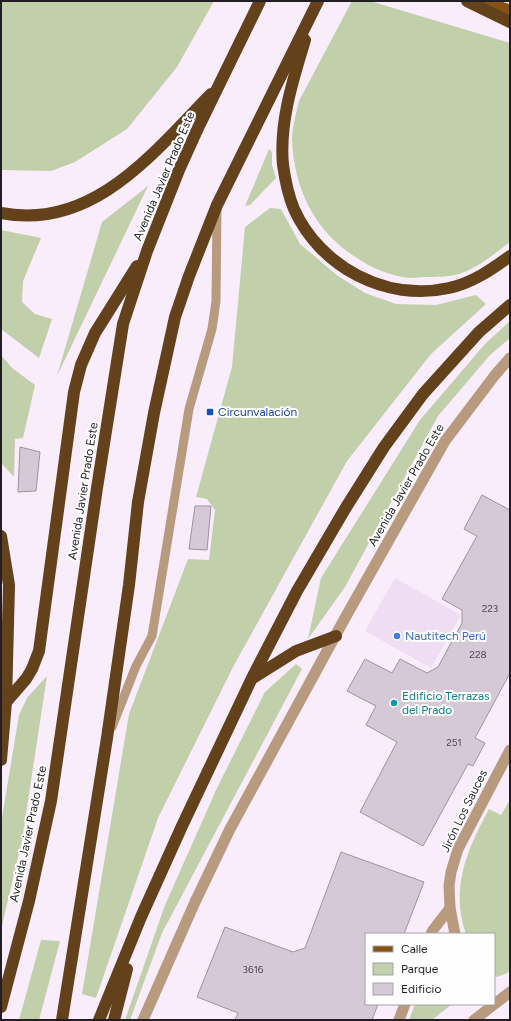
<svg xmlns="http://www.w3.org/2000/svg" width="511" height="1021" font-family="Figtree,sans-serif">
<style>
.built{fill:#efdef3}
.green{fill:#c1cfab}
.building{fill:#d5c9d8;stroke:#9e93a0}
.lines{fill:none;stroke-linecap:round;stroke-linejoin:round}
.service{stroke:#b89b7e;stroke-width:9}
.minor{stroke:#b89b7e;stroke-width:11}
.tertiary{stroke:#b89b7e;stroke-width:11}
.primary{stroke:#855311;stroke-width:11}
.motorway{stroke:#63411a;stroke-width:12}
.transit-dot{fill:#1a4fb4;stroke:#fefefe;stroke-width:1.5}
.shop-dot{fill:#3f7fe0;stroke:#fefefe;stroke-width:1.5}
.culture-dot{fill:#0f9aa8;stroke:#fefefe;stroke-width:1.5}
.labels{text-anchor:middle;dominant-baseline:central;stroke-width:4;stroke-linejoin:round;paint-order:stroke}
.number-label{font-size:10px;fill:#4f4950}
.street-label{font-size:12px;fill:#221e23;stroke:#fefefe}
.transit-label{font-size:12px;fill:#164399;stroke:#fefefe;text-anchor:start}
.shop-label{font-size:12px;fill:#366cbe;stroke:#fefefe;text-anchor:start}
.culture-label{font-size:12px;fill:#0d838f;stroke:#fefefe;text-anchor:start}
</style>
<rect width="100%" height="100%" fill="#f9ecfb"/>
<!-- built -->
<polygon class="built" points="395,578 461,615 431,668 365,631"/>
<!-- green -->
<g class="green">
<polygon points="1,1 214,1 177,67 127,129 75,162 51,171 1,170"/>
<path d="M352,1H370L510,43V242C494,254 478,268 459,274C448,277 436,277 425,277C420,277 415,278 410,278C390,276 371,268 354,256C314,230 294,188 292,140C292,128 296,114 299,101Z"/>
<polygon points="269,149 272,152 272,165 276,178 250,205 245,206"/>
<polygon points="148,186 57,376 102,222"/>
<polygon points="270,208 281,209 300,244 338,276 365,293 396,304 436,305 476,295 486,304 431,354 347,461 233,667 158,818 96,998 82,994 129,714 188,559 209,560 215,510 207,499 196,497 232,367 245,227"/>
<polygon points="1,230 41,238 23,281 22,302 35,314 52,319 39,358 1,329"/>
<polygon points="510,321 510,338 490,355 438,416 345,587 308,639 321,578 420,420 485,344"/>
<polygon points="1,355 12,368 35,385 23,438 15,439 14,477 1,463"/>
<polygon points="296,664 302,669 162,933 130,1020 125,1020 165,905 217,788 265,692"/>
<polygon points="47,676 22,840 1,930 1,824 19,715 27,698"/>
<path d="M510,800V971L505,974L497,977L494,976V934H466C450,887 467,850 489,809L501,815Z"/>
<polygon points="41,940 60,941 39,1020 19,1020"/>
<polygon points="415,1004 452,1004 432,1020 409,1020"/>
</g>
<!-- building -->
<g class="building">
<polygon points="20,447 40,452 36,491 18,492"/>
<polygon points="482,495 510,510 510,673 475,738 485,743 473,766 468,764 423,846 360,812 397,742 366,725 376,706 347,691 365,659 392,673 400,659 427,673 438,667 462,623 462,610 442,599 477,536 464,529"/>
<polygon points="195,506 211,506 207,550 189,549"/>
<polygon points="341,852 424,882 404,934 366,934 366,1004 378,1004 372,1020 235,1020 238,1013 197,997 225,927 293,952 305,948"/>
</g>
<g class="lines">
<!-- service -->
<polyline class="service" points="112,727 136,666 152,636 189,409 212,329 216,301 217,209"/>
<!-- minor -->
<g class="minor">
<polyline points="431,934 433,930 450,908"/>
<polyline points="455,934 450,908 449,886 451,872 458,849 510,750"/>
<polyline points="399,1020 405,1004"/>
<polyline points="474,1020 510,992"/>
</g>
<!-- tertiary -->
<polyline class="tertiary" points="143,1020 195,902 230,829 345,618 445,441 495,375 510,358"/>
<!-- primary -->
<polyline class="primary" points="482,1 510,10"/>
<!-- motorway -->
<g class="motorway">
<polyline points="467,1 510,22"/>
<path d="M305,40C293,80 279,122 283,165C285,179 288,195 294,209C320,267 386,302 449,288C472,283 491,270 510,256"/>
<path d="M1,213C93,231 154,152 211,94"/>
<polyline points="1,536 9,585 6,702 1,760"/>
<polyline points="253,678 296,651 336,636"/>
<polyline points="6,702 26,679 32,669 39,651 74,392 81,365 95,333 137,266"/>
<polyline points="1,1007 29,901 51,801 97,488 123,324 147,251 179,170 198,128 260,1"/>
<polyline points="62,1020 107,738 129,585 138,502 154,413 175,317 189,276 217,205 318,1"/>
<polyline points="99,1020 141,917 182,826 252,678 297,591 345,509 384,447 423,394 479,332 510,305"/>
<polyline points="114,1020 127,969"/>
</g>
</g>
<!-- markers -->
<rect class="transit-dot" x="206" y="408" width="8" height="8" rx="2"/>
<circle class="shop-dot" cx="397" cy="636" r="4"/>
<circle class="culture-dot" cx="394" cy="703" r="4"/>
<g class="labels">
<!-- number labels -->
<g class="number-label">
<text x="490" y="608">223</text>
<text x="478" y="654">228</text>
<text x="454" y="742">251</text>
<text x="253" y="969">3616</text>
</g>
<!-- street labels -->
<g class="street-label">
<text transform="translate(164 176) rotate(-67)">Avenida Javier Prado Este</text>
<text transform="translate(406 485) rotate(-60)">Avenida Javier Prado Este</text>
<text transform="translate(83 491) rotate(-81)">Avenida Javier Prado Este</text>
<text transform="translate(464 811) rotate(-64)">Jirón Los Sauces</text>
<text transform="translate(28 834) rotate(-78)">Avenida Javier Prado Este</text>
</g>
<!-- transit labels -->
<g class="transit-label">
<text x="218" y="412">Circunvalación</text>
</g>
<!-- shop labels -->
<g class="shop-label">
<text x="405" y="636">Nautitech Perú</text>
</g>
<!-- culture labels -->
<g class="culture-label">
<text x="402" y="696">Edificio Terrazas<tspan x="402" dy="14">del Prado</tspan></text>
</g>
</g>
<!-- border -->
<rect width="511" height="1021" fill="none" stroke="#221e23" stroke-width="4"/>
<!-- legend -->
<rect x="365" y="933" width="130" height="72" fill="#fefefe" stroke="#a6a4a6"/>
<rect x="373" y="946" width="20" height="6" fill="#855311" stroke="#a6a4a6"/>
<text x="401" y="953" font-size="12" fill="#221e23">Calle</text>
<rect x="373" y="963" width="20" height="12" fill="#c1cfab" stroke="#a6a4a6"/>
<text x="401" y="973" font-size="12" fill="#221e23">Parque</text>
<rect x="373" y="983" width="20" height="12" fill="#d5c9d8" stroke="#a6a4a6"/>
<text x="401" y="993" font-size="12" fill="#221e23">Edificio</text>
</svg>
